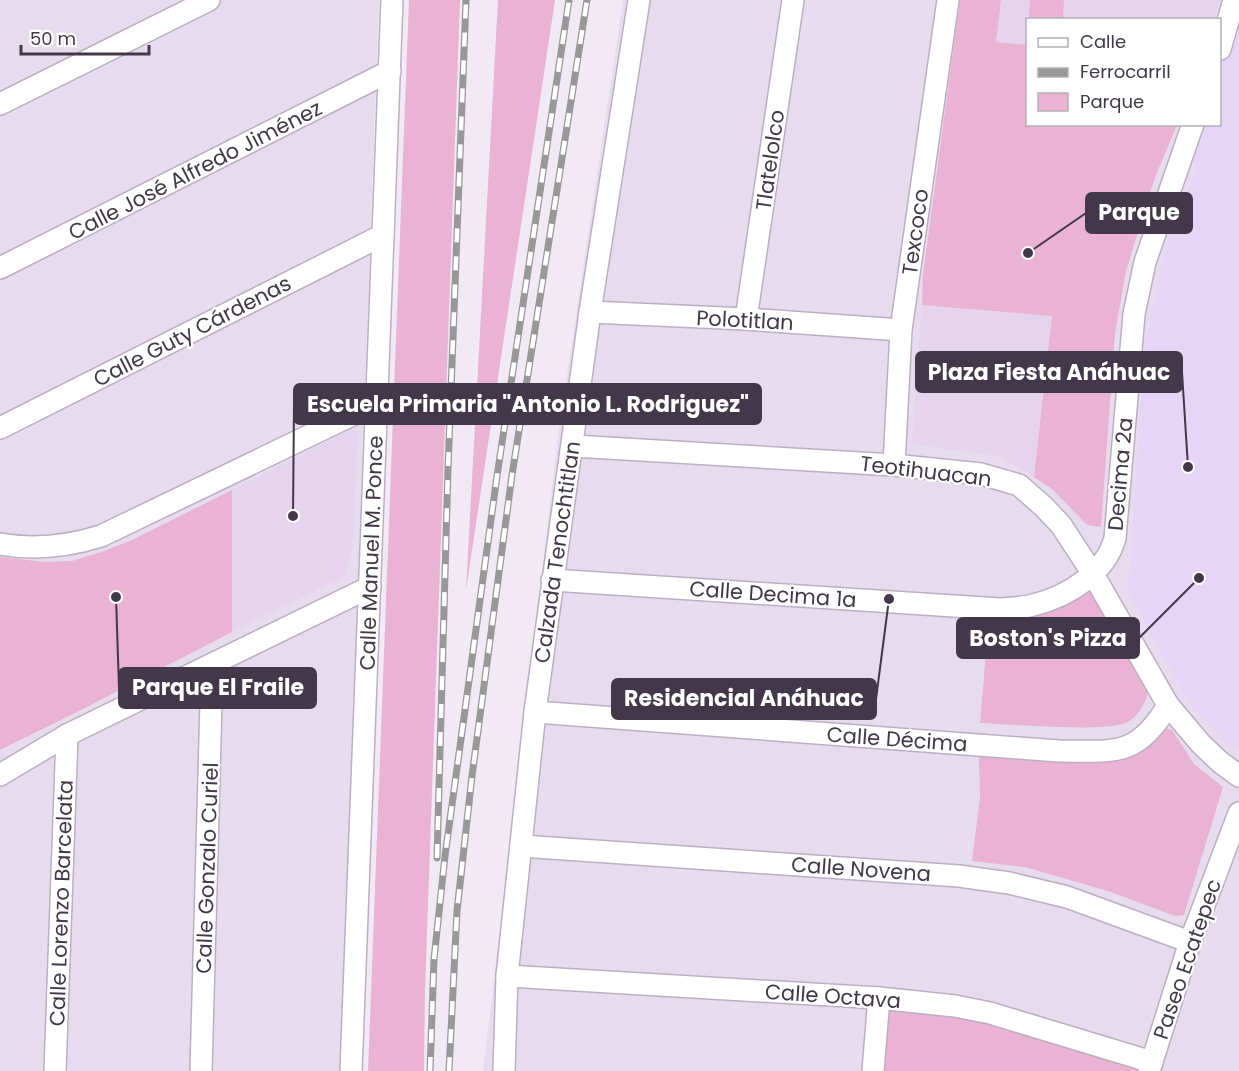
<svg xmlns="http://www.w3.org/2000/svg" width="1239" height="1071" font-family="Poppins,sans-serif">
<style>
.residential{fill:#e7dced;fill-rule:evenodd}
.commercial{fill:#e7d5f7}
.education{fill:#e6d4ee}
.green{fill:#eab2d3}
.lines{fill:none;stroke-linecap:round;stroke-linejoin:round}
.minor-casing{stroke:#bcafc4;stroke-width:24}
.minor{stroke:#fff;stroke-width:21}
.rail-casing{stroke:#989898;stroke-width:7}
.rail{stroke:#fff;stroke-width:4.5;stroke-dasharray:14;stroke-linecap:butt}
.labels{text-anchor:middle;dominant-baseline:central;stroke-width:4.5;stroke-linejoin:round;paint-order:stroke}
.street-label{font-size:21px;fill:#423849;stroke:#fff}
.leader{fill:none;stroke:#423849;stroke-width:2}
.callout-dot{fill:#423849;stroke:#fff;stroke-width:2}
.callout{fill:#423849;stroke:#423849;stroke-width:2}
.callout-label{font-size:22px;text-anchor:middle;font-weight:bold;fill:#fff}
</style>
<rect width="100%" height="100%" fill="#f1eaf5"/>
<!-- residential -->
<g class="residential">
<polygon points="0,0 379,0 340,1071 0,1071"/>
<path d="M623,0H1239V1071H483L558,436ZM1028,20H1220V124H1028Z"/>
</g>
<!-- commercial -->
<polygon class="commercial" points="1230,20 1239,23 1239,750 1230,746 1191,706 1128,593 1145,342 1166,246 1197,165 1184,161 1196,125 1220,124 1220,52"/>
<!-- education -->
<g class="education">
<polygon points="1001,0 1220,0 1215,19 1028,20 1027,45 996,43"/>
<polygon points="922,305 1052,316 1034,477 1001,457 912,444"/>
<polygon points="352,429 358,432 353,541 346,576 232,632 232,490"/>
</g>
<!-- green -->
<g class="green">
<polygon points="409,0 460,0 425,990 424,1071 368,1071"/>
<polygon points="498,0 555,0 466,590"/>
<polygon points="960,0 1001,0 996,42 1027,45 1028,124 1177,125 1155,177 1126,271 1115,333 1101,527 1087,525 1052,489 1034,477 1052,316 922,305 923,275"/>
<polygon points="1030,0 1064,0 1063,19 1029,19"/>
<polygon points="232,490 232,632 79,711 0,750 0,557 45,562 72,561 101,552 132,540"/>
<path d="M1089,590L1148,693C1145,704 1138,716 1128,722C1109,733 1007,724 980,723L989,617C1032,616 1053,616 1089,590Z"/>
<polygon points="1156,725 1172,730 1194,764 1223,787 1184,915 1175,916 1111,892 1025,867 972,861 980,798 979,751 1100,758"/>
<polygon points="879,998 919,1001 1149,1071 873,1071"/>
</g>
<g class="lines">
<!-- minor casing -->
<g class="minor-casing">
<g id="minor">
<polyline points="1220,49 1234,0"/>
<polyline points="0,104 209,0"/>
<polyline points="0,268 390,71"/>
<polyline points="590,312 746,319 901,330"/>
<polyline points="746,319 793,0"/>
<polyline points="0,428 383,235"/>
<polyline points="573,446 894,465 981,474 1019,485 1044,507 1061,525 1093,574 1168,705 1201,744 1220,762 1239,776"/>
<polyline points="894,465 901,330 948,0"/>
<path d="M0,544C34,550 69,546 101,536L377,403"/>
<path d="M552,580L1000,609C1011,608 1022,608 1033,605C1067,597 1106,573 1115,538L1134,314L1145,262L1193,124"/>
<path d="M535,712L1059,751C1114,751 1137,758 1168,705"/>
<polyline points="0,775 67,735 370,587"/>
<polyline points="521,846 959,876 1009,883 1067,897 1190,942"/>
<polyline points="507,976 879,998 955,1006 990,1013 1152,1062"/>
<polyline points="55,1071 67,735"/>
<polyline points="201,1071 212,665"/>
<polyline points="351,1071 392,0"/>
<polyline points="504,1071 507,976 535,712 590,312 639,0"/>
<polyline points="873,1071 879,998"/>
<polyline points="1149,1071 1190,942 1239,813"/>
</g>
</g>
<!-- minor -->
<use href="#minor" class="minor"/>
<!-- rail casing -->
<g class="rail-casing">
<g id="rail">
<polyline points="437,858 448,468 466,0"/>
<polyline points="430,1071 434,959 445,856 497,476 569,0"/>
<polyline points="449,1071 457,911 472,776 512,475 587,0"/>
</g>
</g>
<!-- rail -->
<use href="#rail" class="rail"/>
</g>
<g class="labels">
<!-- street labels -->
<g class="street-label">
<text transform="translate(770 160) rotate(-82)">Tlatelolco</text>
<text transform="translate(195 170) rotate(-27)">Calle José Alfredo Jiménez</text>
<text transform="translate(915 232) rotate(-82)">Texcoco</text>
<text transform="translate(745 320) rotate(3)">Polotitlan</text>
<text transform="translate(192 331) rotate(-27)">Calle Guty Cárdenas</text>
<text transform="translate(926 471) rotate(7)">Teotihuacan</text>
<text transform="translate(1120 474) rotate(-85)">Decima 2a</text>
<text transform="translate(557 552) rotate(-82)">Calzada Tenochtitlan</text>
<text transform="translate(371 553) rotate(-88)">Calle Manuel M. Ponce</text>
<text transform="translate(773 594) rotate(4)">Calle Decima 1a</text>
<text transform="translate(897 739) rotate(4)">Calle Décima</text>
<text transform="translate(207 868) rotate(-88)">Calle Gonzalo Curiel</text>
<text transform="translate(861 869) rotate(4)">Calle Novena</text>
<text transform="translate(61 903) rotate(-88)">Calle Lorenzo Barcelata</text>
<text transform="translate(1187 959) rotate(-71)">Paseo Ecatepec</text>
<text transform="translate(833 996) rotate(4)">Calle Octava</text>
</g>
</g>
<!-- callouts -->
<path class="leader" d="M1028 253L1086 213M1188 467L1182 372M293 516L294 404M1199 578L1139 638M116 597L119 688M889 599L876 699"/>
<g class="callout-dot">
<circle cx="1028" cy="253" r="6"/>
<circle cx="1188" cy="467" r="6"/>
<circle cx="293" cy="516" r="6"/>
<circle cx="1199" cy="578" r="6"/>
<circle cx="116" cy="597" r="6"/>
<circle cx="889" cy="599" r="6"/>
</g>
<g class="callout">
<rect x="1086" y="193" width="106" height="40" rx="6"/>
<rect x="916" y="352" width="266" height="40" rx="6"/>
<rect x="294" y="384" width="467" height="40" rx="6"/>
<rect x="957" y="618" width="182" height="40" rx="6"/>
<rect x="119" y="668" width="197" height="40" rx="6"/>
<rect x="612" y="679" width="264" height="40" rx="6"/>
</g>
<g class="callout-label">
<text x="1139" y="220">Parque</text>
<text x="1049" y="380">Plaza Fiesta Anáhuac</text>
<text x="528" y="412">Escuela Primaria "Antonio L. Rodriguez"</text>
<text x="1048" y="646">Boston's Pizza</text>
<text x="218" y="695">Parque El Fraile</text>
<text x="744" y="706">Residencial Anáhuac</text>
</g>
<!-- legend -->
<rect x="1026" y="18" width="195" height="108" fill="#ffffff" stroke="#b3afb6" stroke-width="1.5"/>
<rect x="1038" y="38" width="30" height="9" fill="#ffffff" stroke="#b3afb6" stroke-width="1.5"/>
<text x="1080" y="48" font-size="18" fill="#423849">Calle</text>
<rect x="1038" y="68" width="30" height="9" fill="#989898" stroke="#b3afb6" stroke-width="1.5"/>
<text x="1080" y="78" font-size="18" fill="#423849">Ferrocarril</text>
<rect x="1038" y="93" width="30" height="18" fill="#eab2d3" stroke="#b3afb6" stroke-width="1.5"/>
<text x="1080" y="108" font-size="18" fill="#423849">Parque</text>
<!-- scale -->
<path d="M21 45v9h128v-9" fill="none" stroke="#423849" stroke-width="3"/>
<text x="30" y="45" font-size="18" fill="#423849" stroke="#ffffff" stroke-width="4.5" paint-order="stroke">50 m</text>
</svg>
